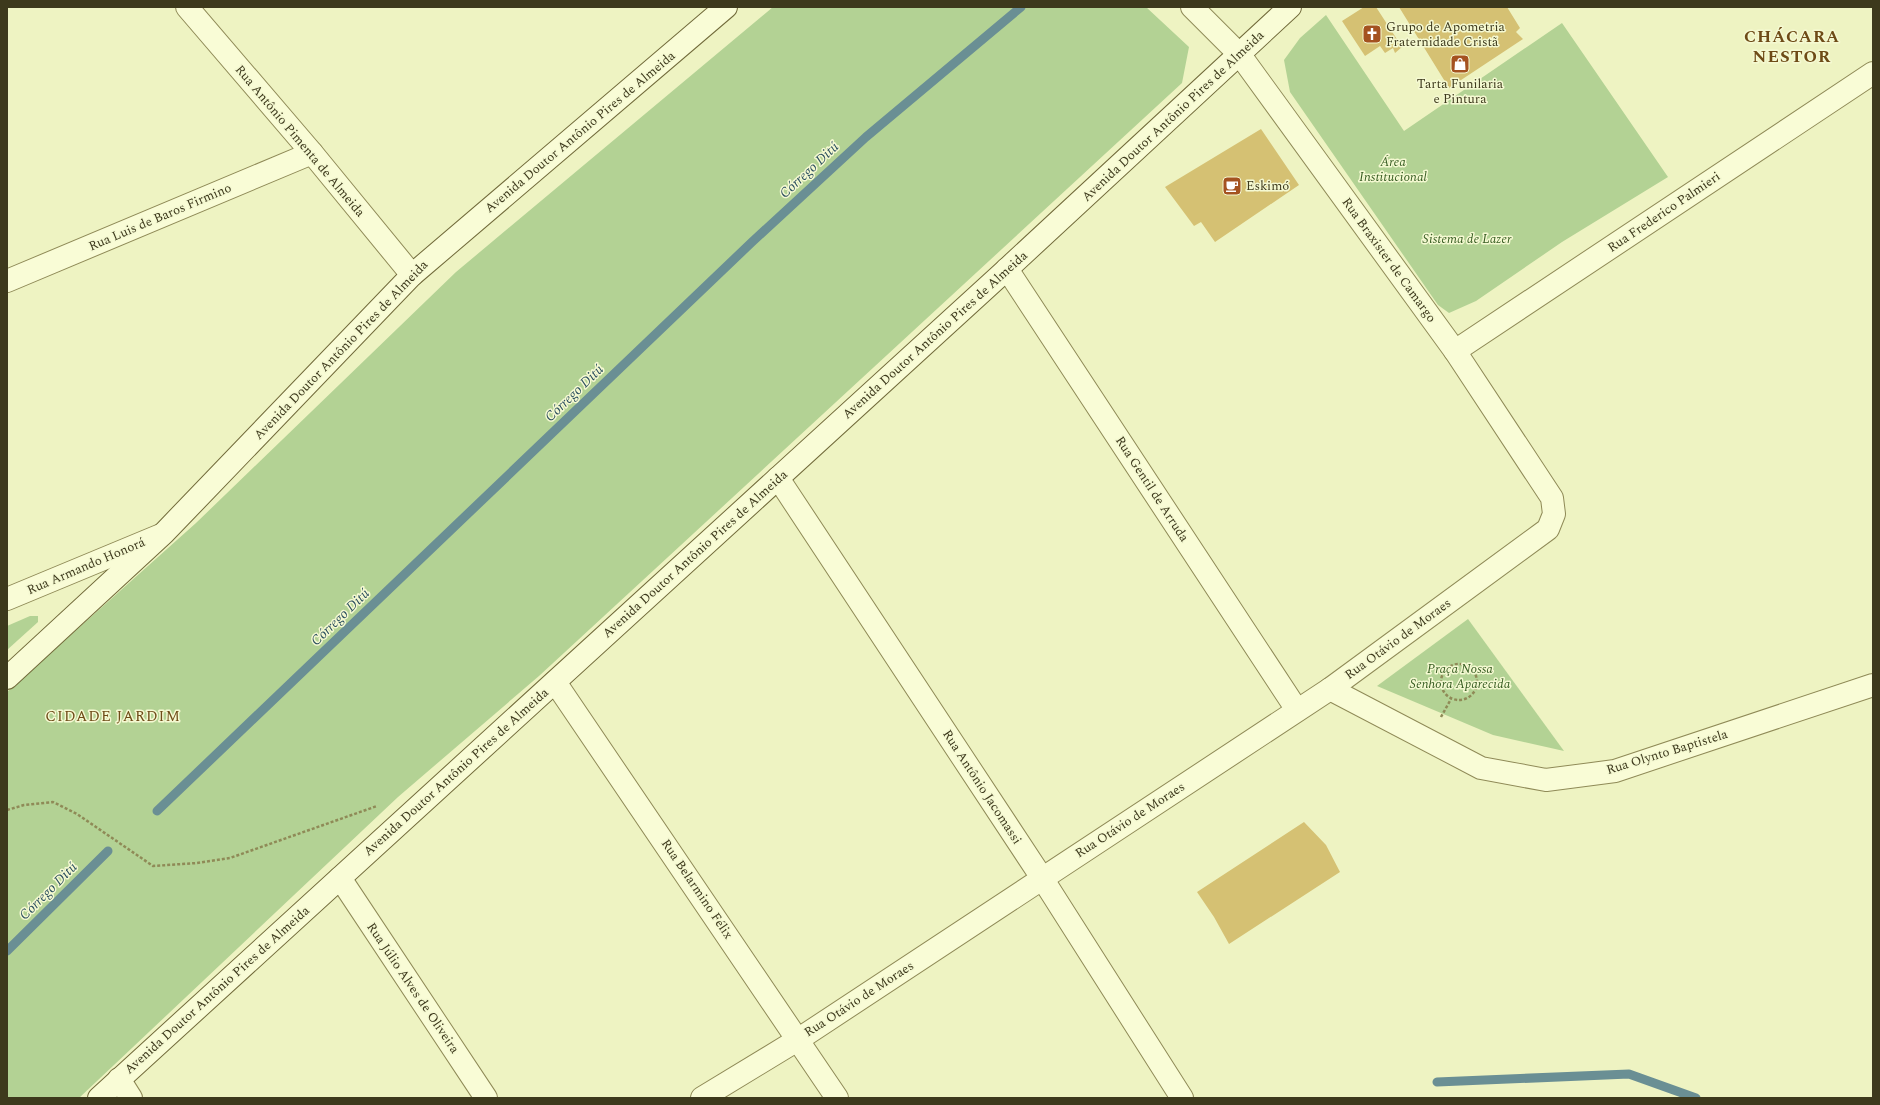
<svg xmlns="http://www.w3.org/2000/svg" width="1880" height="1105" font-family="Spectral,serif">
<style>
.green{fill:#b3d294}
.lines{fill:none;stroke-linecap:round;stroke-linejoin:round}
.stream{stroke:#6a8f94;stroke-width:9}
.building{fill:#d5c173}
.street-casing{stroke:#8f8a57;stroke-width:24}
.secondary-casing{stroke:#716a3a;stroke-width:24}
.path{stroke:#8f8a57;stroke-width:2.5;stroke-dasharray:3 2;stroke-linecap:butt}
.street{stroke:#f9fcd6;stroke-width:22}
.secondary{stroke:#f9fcd6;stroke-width:22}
.labels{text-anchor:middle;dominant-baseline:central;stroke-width:3;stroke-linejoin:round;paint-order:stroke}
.poi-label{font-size:13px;fill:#3d391c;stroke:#f5f9d2;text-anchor:start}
.street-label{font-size:13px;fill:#3d391c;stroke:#f5f9d2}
.park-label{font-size:13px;font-style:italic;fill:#365c21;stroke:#f5f9d2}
.water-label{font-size:14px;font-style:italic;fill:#2a4e5e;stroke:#f5f9d2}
.quarter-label{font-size:15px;letter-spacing:1px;fill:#6e4b17;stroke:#f5f9d2}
.district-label{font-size:17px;font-weight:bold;letter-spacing:1px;fill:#6e4b17;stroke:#f5f9d2}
</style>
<rect width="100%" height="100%" fill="#eef3c2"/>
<!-- green -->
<g class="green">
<polygon points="773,7 1146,7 1189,47 1182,83 539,676 398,797 79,1098 7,1098 7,692 196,523 456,272"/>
<polygon points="1326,15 1404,131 1562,23 1668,177 1562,242 1476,301 1449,313 1438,305 1290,92 1284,60 1300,38"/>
<polygon points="30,616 38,616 38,622 7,650 7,626"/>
<polygon points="1468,619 1564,751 1493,735 1377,686"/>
</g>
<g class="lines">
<!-- stream -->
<g class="stream">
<polyline points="157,811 752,242 866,137 1021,7"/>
<polyline points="7,951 108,851"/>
<polyline points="1437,1082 1629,1074 1696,1098"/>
</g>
</g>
<!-- building -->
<g class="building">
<polygon points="1364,7 1376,7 1402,47 1395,53 1393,48 1385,53 1380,46 1365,56 1342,21"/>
<polygon points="1399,7 1507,7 1520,28 1516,32 1523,39 1449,88"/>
<polygon points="1261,129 1299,185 1215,242 1201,222 1194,226 1165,187"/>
<polygon points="1304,822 1326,845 1340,872 1229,944 1214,917 1197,892"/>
</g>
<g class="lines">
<!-- street casing -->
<g class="street-casing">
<g id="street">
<polyline points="187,7 312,153 412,275"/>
<polyline points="1007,269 1297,710"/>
<polyline points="7,281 312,153"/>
<polyline points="1455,351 1873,73"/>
<polyline points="778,478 1042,878 1182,1098"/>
<polyline points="7,599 161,535"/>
<polyline points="555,682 837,1098"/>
<polyline points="1330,689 1481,768 1546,780 1615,771 1873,685"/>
<polyline points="340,878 486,1098"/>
<polyline points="119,1079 131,1098"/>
<polyline points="702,1098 799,1039 1330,689 1548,529 1554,514 1552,498 1455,351 1240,55 1192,7"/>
</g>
</g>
<!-- secondary casing -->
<g class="secondary-casing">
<g id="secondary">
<polyline points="7,678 164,533 412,275 726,7"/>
<polyline points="99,1098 1007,269 1290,7"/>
</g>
</g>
<!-- path -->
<g class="path">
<circle cx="1459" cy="682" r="18"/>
<polyline points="1441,717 1451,699"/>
<polyline points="7,810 24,805 53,802 77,814 153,866 197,863 230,858 377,806"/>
</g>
<!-- street -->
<use href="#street" class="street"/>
<!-- secondary -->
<use href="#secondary" class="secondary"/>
</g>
<!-- icons -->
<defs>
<g id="church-square" transform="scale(1)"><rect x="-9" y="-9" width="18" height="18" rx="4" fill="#a45220" stroke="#f5f9d2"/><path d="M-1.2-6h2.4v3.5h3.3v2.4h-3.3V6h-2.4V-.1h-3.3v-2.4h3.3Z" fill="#fff"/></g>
<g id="shop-square" transform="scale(1)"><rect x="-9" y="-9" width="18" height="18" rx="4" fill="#a45220" stroke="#f5f9d2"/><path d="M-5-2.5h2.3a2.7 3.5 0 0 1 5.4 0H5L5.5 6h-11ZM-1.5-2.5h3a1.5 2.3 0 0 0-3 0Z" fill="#fff"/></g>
<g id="cafe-square" transform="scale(1)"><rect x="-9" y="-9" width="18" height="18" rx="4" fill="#a45220" stroke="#f5f9d2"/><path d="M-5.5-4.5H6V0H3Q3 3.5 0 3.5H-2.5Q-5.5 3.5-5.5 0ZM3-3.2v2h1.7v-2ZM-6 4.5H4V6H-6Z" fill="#fff"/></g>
</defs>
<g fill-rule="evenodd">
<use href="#church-square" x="1372" y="34"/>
<use href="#shop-square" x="1460" y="64"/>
<use href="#cafe-square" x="1232" y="186"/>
</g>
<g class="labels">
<!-- poi labels -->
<g class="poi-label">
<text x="1386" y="27">Grupo de Apometria<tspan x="1386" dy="15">Fraternidade Cristã</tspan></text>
<text x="1460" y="84" text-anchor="middle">Tarta Funilaria<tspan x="1460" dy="15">e Pintura</tspan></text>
<text x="1246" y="186">Eskimó</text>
</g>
<!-- street labels -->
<g class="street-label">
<text transform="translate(1173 116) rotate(-43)">Avenida Doutor Antônio Pires de Almeida</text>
<text transform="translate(580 132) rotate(-40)">Avenida Doutor Antônio Pires de Almeida</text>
<text transform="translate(300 141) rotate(50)">Rua Antônio Pimenta de Almeida</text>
<text transform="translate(1664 212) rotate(-34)">Rua Frederico Palmieri</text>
<text transform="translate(160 217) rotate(-23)">Rua Luis de Baros Firmino</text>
<text transform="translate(1389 260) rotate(54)">Rua Braxister de Camargo</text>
<text transform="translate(935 335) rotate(-42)">Avenida Doutor Antônio Pires de Almeida</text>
<text transform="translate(341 350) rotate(-46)">Avenida Doutor Antônio Pires de Almeida</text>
<text transform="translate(1152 489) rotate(57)">Rua Gentil de Arruda</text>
<text transform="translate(695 554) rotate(-42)">Avenida Doutor Antônio Pires de Almeida</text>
<text transform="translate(86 566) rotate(-23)">Rua Armando Honorá</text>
<text transform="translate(1398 639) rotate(-36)">Rua Otávio de Moraes</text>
<text transform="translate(1667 752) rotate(-17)">Rua Olynto Baptistela</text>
<text transform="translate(456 772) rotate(-42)">Avenida Doutor Antônio Pires de Almeida</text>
<text transform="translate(982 787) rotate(57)">Rua Antônio Jacomassi</text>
<text transform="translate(1130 820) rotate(-33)">Rua Otávio de Moraes</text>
<text transform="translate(697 889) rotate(56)">Rua Belarmino Félix</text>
<text transform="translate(413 988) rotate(56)">Rua Júlio Alves de Oliveira</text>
<text transform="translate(217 990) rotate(-42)">Avenida Doutor Antônio Pires de Almeida</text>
<text transform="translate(859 999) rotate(-33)">Rua Otávio de Moraes</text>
</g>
<!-- park labels -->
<g class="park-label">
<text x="1393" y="162">Área<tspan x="1393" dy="15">Institucional</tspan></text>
<text x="1467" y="239">Sistema de Lazer</text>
<text x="1460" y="669">Praça Nossa<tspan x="1460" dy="15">Senhora Aparecida</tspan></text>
</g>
<!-- water labels -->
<g class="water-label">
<text transform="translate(809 170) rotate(-43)">Córrego Ditú</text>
<text transform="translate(574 393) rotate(-44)">Córrego Ditú</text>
<text transform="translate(340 617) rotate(-44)">Córrego Ditú</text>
<text transform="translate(48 891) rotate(-45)">Córrego Ditú</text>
</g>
<!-- quarter labels -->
<g class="quarter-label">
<text x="113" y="716">CIDADE JARDIM</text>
</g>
<!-- district labels -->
<g class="district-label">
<text x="1792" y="37">CHÁCARA<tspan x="1792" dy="20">NESTOR</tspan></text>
</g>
</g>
<!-- border -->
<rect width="1880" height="1105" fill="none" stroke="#3d391c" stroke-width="16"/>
</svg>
